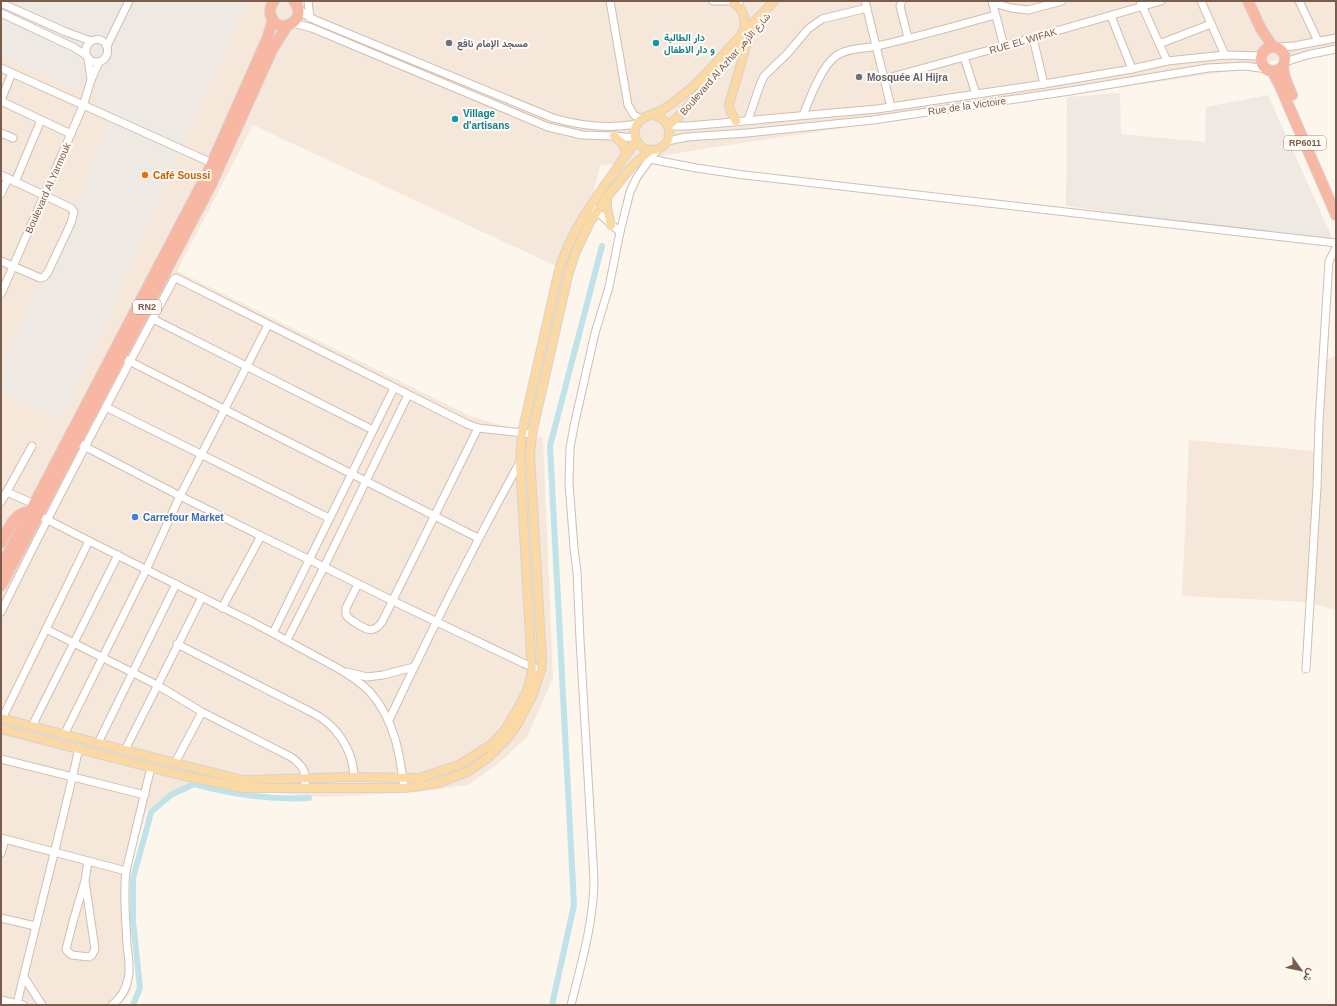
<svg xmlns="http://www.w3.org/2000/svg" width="1337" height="1006" font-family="Arial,Vazirmatn,sans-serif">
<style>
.residential{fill:#f5e8da}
.industrial{fill:#efe9e4}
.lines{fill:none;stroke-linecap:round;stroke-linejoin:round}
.canal{stroke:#bfe3e8;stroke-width:6}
.minor-casing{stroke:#d1beb0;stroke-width:9}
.major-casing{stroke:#dad1cd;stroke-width:10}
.highway-casing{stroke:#dad1cd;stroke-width:12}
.minor{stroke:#fff;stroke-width:7}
.major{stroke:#fbd9a5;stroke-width:8}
.highway{stroke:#f7b7a3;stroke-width:10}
.worship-dot{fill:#6b7280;stroke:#fffaf3;stroke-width:1.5}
.culture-dot{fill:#0f9aa8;stroke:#fffaf3;stroke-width:1.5}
.food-dot{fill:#e8710a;stroke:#fffaf3;stroke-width:1.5}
.shop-dot{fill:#3f7fe0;stroke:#fffaf3;stroke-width:1.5}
.labels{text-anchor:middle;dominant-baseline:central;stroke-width:4;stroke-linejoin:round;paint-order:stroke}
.shield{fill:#fffaf3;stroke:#a28b7f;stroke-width:1}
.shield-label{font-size:9px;font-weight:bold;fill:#7a5c4d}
.culture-label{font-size:10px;font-weight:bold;fill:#0d838f;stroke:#fffaf3;text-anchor:start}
.street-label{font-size:10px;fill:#7a5c4d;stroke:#fffaf3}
.worship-label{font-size:10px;font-weight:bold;fill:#5b616d;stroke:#fffaf3;text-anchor:start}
.food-label{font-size:10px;font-weight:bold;fill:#c56008;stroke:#fffaf3;text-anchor:start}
.shop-label{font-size:10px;font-weight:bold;fill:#366cbe;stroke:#fffaf3;text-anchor:start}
</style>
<rect width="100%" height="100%" fill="#fdf6ec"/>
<!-- residential -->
<g class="residential">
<polygon points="1,1 1336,1 1336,47 1219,73 728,145 600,166 573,274 253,125 177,271 470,416 543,438 553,678 527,737 498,764 468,785 419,792 325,797 241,790 191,781 147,810 128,872 131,991 119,1005 1,1005"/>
<polygon points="1336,356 1336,610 1307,602 1182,596 1189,440 1315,451 1321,362"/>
</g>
<!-- industrial -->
<g class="industrial">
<polygon points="1,1 247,1 62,421 1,392 1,367 76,205 111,120 95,111 102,98 1,56"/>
<polygon points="1120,93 1121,134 1205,142 1206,107 1268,95 1335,244 1066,206 1067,97"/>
</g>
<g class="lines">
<!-- canal -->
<g class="canal">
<path d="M133,1005L140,988L133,921V878L148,824L151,812L171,795L194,784C231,794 271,800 309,798"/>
<polyline points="552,1005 574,905 550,446 602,246"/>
</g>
<!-- minor casing -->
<g class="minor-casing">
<g id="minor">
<polyline points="308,1 310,18"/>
<polyline points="610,1 628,105 634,115 641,119"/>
<polyline points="713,1 740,1"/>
<polyline points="865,1 891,107"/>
<polyline points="902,1 900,6 908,38"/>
<polyline points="992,1 1004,46"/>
<polyline points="1140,1 1167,61"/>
<polyline points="1201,1 1225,55"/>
<polyline points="1299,1 1318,41"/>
<polyline points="1,3 66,32 91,41"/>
<polyline points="993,3 1011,8 1028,10 1062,1"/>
<path d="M299,9L306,15L315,20L553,118C581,126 609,129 637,124"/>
<path d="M1,13L73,47L86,55L91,61C114,68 112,32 91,41L86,47V55"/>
<polyline points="1111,16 1132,69"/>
<polyline points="293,23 312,28 548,127 582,135 614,136 635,138"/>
<polyline points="1033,38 1044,84"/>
<polyline points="1159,44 1211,24"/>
<polyline points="107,46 129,1"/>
<polyline points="1276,47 1294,46 1336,38"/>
<polyline points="964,57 976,94"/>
<polyline points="88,58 91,80"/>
<polyline points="1285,62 1307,55 1336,49"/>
<polyline points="1,68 212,163"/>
<polyline points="884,79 1004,46 1161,1"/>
<polyline points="1,100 12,73"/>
<polyline points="1,101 71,134"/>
<path d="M803,115C810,98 821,67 836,56C847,48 864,49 877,46C917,37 956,26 995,15"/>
<polyline points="748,120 760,85 764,76 787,54 808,29 822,19 867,8"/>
<polyline points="668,126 688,126 877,109 1044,84 1132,69 1167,61 1225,55 1262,56"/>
<polyline points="1,133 13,138"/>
<polyline points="667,141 687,137 747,133 873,120 1070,91 1208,68 1245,66 1267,69"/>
<polyline points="650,159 696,168 744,175 1336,243"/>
<polyline points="1,175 71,208 74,212 71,223 48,272 44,277 40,278 1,261"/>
<polyline points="15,182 41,120"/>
<polyline points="1,194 8,178"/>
<polyline points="594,209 620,232"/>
<polyline points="1,294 83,106 91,80 99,62"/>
<polyline points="153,319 373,430"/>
<polyline points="127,360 478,538"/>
<polyline points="106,407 329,518"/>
<polyline points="82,445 180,496 393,601 523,663 535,668"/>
<polyline points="7,492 34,504"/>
<polyline points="1,502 32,446"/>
<path d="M44,518C112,553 181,587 250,621C273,633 295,645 317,657C336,667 355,677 370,692C394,719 400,753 404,788"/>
<path d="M358,584L346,608V615C349,619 352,621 356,623C367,630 373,634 382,622L478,428"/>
<polyline points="222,608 261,536"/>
<path d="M1,612C56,500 115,389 174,279L176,278L467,424L478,428L532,434"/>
<path d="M46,629L157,685L202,712L291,757C301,764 307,771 305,784"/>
<polyline points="273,633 394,388"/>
<polyline points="287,640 324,567 408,395"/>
<path d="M177,644L311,712C336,724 353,749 354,777"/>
<polyline points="1306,669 1317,487 1319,422 1329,261 1336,248"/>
<polyline points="347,672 367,677 383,675 414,667"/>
<polyline points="2,719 89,541"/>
<path d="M389,720C430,633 473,547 520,462"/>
<polyline points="32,726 118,555"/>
<polyline points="64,735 146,570 180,496 268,325"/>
<polyline points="98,743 176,584"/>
<polyline points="125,750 202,597"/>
<polyline points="1,759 145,795"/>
<polyline points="175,763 202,712"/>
<polyline points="1,838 126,871"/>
<polyline points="1,853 5,839"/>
<polyline points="85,881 74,918 66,949 67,951 72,955 89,957 92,955 95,949 85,881 88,861"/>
<polyline points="1,918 35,926"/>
<polyline points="24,977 42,1005"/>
<polyline points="1,1000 23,1005"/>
<path d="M17,1004C37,919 60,834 79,748"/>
<path d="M112,1005C120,999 126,989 128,979C131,968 128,956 127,945C126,920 123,896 126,871L151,767"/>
<path d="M571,1005C581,965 594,921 594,879L580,640L577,572L574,548L569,483L570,448L574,426L595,333L609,287L620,232L630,192L637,177L650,159L658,149"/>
</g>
</g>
<!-- major casing -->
<g class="major-casing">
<g id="major">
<path d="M733,2C744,10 748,22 742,34"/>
<path d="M651,115C675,117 675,149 652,150C639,150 630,136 637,124C642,116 652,115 660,111C669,106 677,100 685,93C700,82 711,68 724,54C740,36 757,19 774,1"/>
<polyline points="736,121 730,110 729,105 748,39"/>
<polyline points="668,126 679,116 761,22"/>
<polyline points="614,136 623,144 626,155"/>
<polyline points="607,197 607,208 611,225"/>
<path d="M1,718L195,768L243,780L349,777L419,778L459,765L492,744L504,731L521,703L528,688L532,672L520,462L522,433L558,274C572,222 608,184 636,140"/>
<polyline points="1,729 180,775 242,788 404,788 439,783 469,771 489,757 507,739 517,725 532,697 541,670 542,658 530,455 532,434 568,276 575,254 590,222 607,197 632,166 651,150"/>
</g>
</g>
<!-- highway casing -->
<g class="highway-casing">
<g id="highway">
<path d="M274,1C271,5 269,10 271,16C278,37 310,20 294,1"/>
<polyline points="1248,1 1261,29 1273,47"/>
<circle cx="1273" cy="59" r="12"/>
<polyline points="1283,67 1285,78 1292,95"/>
<polyline points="1272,71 1280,86 1336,215"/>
<path d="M1,543C7,532 14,511 30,512"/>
<polyline points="1,567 208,172 267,39 273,20"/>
<polyline points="1,586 211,185 273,48 287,26"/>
</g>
</g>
<!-- minor -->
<use href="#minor" class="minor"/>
<!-- major -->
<use href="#major" class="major"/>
<!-- highway -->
<use href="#highway" class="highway"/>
</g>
<!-- markers -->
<g class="worship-dot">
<circle cx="449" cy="43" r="4"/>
<circle cx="859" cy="77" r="4"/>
</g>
<g class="culture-dot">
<circle cx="656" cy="43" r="4"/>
<circle cx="455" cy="119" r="4"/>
</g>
<circle class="food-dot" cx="145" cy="175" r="4"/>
<circle class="shop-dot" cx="135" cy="517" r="4"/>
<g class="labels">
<!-- shield labels -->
<g class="shield">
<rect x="1284" y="136" width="42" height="14" rx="3"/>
<rect x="133" y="300" width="28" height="14" rx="3"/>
</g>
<g class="shield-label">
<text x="1305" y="143">RP6011</text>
<text x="147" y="307">RN2</text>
</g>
<!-- culture labels -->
<g class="culture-label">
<text x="664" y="37">دار الطالبة<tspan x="664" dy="12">و دار الاطفال</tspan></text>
<text x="463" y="113">Village<tspan x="463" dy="12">d'artisans</tspan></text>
</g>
<!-- street labels -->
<g class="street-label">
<text transform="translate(1023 41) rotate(-16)">RUE EL WIFAK</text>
<text transform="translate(725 64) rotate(-49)">Boulevard Al Azhar شارع الأزهر</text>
<text transform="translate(967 106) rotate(-8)">Rue de la Victoire</text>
<text transform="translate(48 188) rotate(-66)">Boulevard Al Yarmouk</text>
</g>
<!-- worship labels -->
<g class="worship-label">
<text x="457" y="43">مسجد الإمام نافع</text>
<text x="867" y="77">Mosquée Al Hijra</text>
</g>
<!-- food labels -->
<g class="food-label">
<text x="153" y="175">Café Soussi</text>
</g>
<!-- shop labels -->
<g class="shop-label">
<text x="143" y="517">Carrefour Market</text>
</g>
</g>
<!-- border -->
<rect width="1337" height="1006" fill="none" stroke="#7a5c4d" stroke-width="4"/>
<!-- north arrow -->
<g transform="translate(1301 970) rotate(123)" stroke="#fffaf3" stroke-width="3" paint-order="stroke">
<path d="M0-3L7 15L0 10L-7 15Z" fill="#7a5c4d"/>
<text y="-6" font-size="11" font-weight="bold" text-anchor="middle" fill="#7a5c4d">ش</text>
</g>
</svg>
